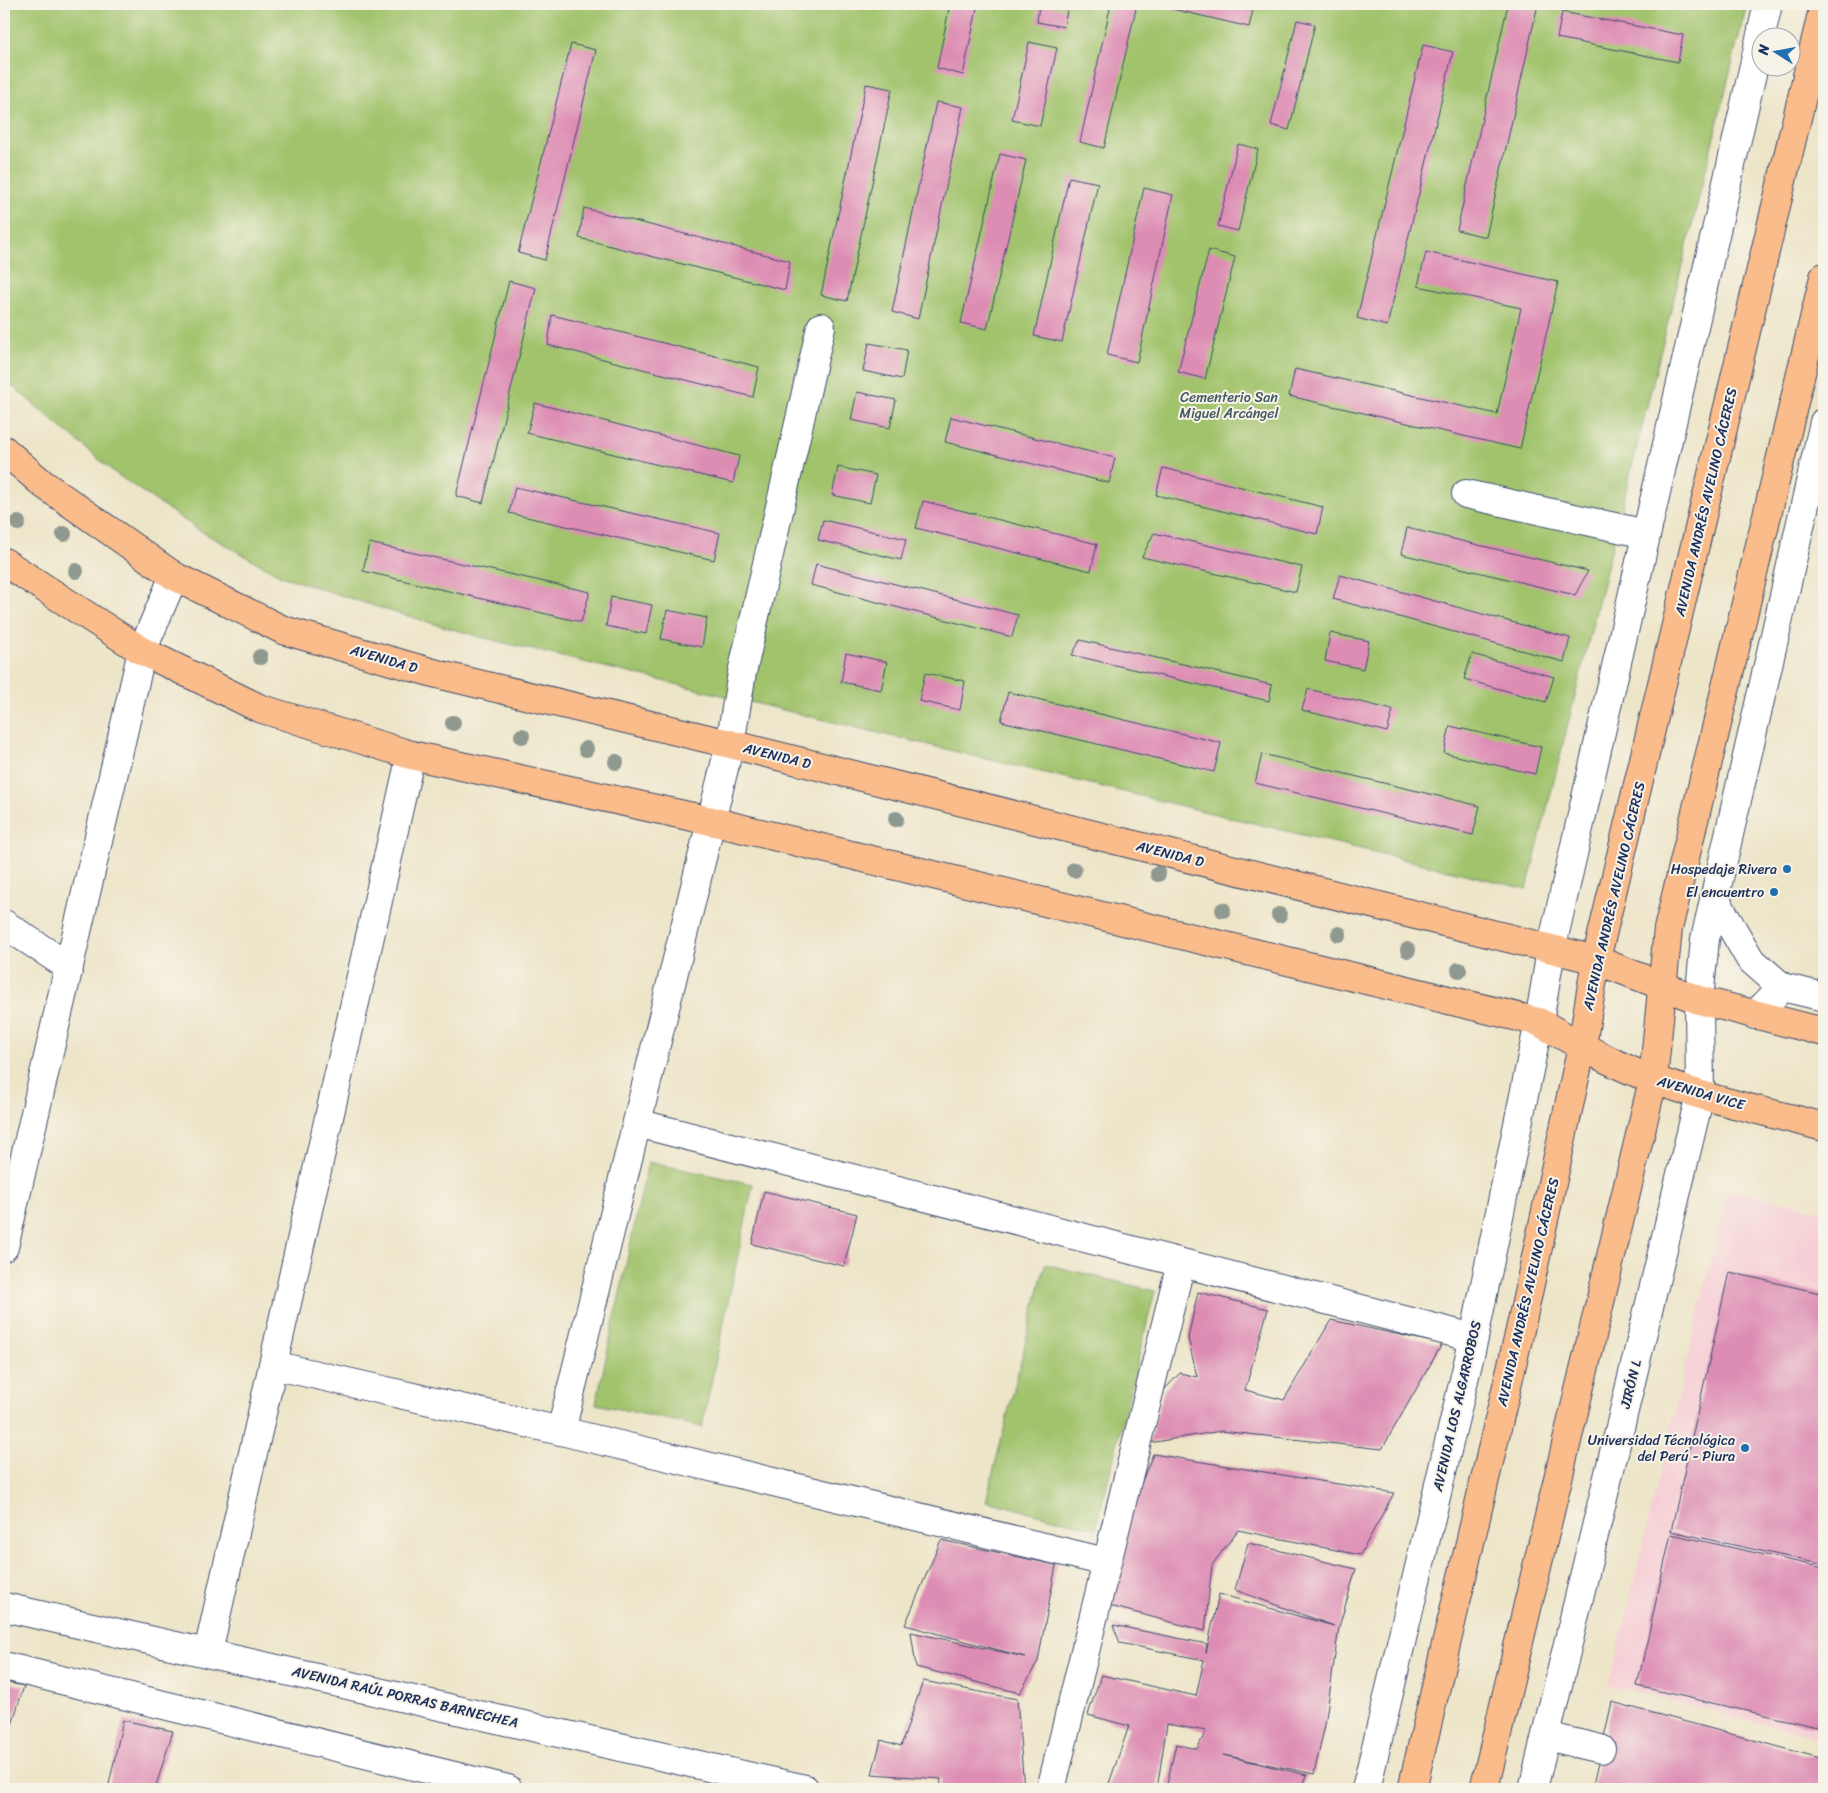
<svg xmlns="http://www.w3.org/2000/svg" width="1828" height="1793" font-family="Sriracha,sans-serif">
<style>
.built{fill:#f6cfd6}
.green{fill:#a1c36c;stroke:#5e7965}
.building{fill:#dd8cb3}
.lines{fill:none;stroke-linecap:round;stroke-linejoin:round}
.minor-casing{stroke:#3a4a6e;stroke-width:30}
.major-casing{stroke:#3a4a6e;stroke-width:30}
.highway-casing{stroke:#3a4a6e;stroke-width:30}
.minor{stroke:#fff;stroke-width:28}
.major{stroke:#fabc8b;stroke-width:28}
.highway{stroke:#fabc8b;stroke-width:28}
.tree{fill:#909990}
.poi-dot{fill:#1f6fb2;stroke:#f7f3e8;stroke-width:2}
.labels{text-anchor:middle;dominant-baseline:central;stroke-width:4;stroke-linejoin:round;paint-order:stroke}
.park-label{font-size:14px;fill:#435b62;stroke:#f7f3e8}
.street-label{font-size:14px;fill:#1b2f5e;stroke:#f7f3e8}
.poi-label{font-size:14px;fill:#1b2f5e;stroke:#f7f3e8;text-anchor:end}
</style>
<rect width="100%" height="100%" fill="#f7f3e8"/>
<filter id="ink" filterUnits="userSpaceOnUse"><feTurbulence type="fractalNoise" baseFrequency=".02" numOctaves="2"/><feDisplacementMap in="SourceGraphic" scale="10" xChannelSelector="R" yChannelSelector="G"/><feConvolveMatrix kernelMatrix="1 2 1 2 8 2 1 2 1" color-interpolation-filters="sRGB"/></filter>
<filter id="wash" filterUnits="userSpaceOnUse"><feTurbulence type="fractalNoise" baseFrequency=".0096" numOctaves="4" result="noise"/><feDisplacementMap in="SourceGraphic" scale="20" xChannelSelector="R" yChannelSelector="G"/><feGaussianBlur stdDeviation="1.12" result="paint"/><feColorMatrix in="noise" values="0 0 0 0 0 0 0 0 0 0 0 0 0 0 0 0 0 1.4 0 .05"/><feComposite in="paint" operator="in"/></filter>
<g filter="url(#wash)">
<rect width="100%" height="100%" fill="#ede5c8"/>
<!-- built -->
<polygon class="built" points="1728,1189 1824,1211 1824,1739 1609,1685"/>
<!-- green -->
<g class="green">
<polygon points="4,4 1747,4 1527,889 484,638 393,612 281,576 197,529 115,473 4,379"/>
<polygon points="648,1162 753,1184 702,1427 596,1404"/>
<polygon points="1045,1264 1155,1291 1096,1529 986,1501"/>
</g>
<g id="blocks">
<!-- building -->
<g class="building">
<polygon points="950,4 978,4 963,75 937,68"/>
<polygon points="1039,4 1067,10 1064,27 1037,22"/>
<polygon points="1111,4 1137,4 1104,148 1080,142"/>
<polygon points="1151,4 1224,4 1253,10 1249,27"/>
<polygon points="1337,4 1354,4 1352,8"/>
<polygon points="1508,4 1538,4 1486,237 1457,230"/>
<polygon points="1562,12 1683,35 1678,62 1557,38"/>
<polygon points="1297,20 1315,24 1289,130 1271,125"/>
<polygon points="1029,42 1057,48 1040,126 1012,120"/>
<polygon points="571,44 596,50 545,260 518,253"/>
<polygon points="1423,45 1453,52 1387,326 1357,318"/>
<polygon points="866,84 892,89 847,301 821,295"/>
<polygon points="936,102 963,107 918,319 892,312"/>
<polygon points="1238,144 1258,149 1238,231 1218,226"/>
<polygon points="1000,154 1026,160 987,329 961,323"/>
<polygon points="1069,177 1098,183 1062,342 1034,336"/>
<polygon points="1144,188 1173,195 1137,362 1107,355"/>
<polygon points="584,208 790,261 785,290 579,238"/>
<polygon points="1209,250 1235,257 1205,379 1178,372"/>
<polygon points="1426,252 1558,282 1520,449 1289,396 1295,369 1497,414 1521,308 1418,286"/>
<polygon points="509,281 536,288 483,503 456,496"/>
<polygon points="552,315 759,367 753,397 548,345"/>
<polygon points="869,343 907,350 902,379 863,371"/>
<polygon points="857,392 896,400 890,428 851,420"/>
<polygon points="535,403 739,456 733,483 527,433"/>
<polygon points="951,417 1115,458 1109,483 945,442"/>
<polygon points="838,467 876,475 870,503 832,495"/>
<polygon points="1163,468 1323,507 1317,534 1156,495"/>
<polygon points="515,487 720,533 714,560 509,513"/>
<polygon points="923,501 1097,544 1091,571 916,528"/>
<polygon points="823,520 906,539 901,560 818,540"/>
<polygon points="1407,528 1588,571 1575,595 1401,554"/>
<polygon points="1154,533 1302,567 1296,592 1142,557"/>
<polygon points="369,543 590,592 581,622 363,571"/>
<polygon points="816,564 1018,615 1012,637 811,585"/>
<polygon points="1340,575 1570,638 1564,662 1333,599"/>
<polygon points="611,597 652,605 646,634 606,626"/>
<polygon points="667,610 707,618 702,647 661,639"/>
<polygon points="1330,633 1369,641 1363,669 1325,661"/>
<polygon points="1080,640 1272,685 1269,701 1072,655"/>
<polygon points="846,653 887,662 881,690 841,682"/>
<polygon points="1472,654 1554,677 1546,702 1464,679"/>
<polygon points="925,673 965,681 960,710 919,701"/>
<polygon points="1308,689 1393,710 1387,732 1302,710"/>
<polygon points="1008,692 1221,743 1214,772 1001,721"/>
<polygon points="1450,726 1541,747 1535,774 1444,753"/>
<polygon points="1262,754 1480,806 1473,835 1255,783"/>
<polygon points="1823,958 1824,958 1824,1004 1814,1002"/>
<polygon points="764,1191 857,1214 844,1266 752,1244"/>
<polygon points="1729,1272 1824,1294 1824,1565 1671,1531"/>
<polygon points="1198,1292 1268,1309 1245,1390 1284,1400 1331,1320 1442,1344 1382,1449 1221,1431 1149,1443 1164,1390 1180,1373 1197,1377 1188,1338"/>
<polygon points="1153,1454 1394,1493 1360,1555 1238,1530 1212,1565 1205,1631 1099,1603 1121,1534"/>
<polygon points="1671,1534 1824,1568 1824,1691 1817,1727 1637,1686"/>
<polygon points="941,1540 1056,1565 1038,1661 1020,1693 916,1667 911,1632 1025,1657 905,1625"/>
<polygon points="1248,1543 1356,1569 1339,1627 1325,1725 1314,1774 1223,1755 1307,1775 1302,1789 1166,1789 1176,1744 1197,1749 1206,1731 1167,1724 1157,1789 1107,1789 1129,1726 1088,1715 1101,1675 1196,1696 1204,1660 1120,1643 1113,1625 1207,1644 1206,1653 1219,1594 1334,1626 1235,1590"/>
<polygon points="923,1681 1017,1699 1024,1789 940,1789 941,1779 872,1774 881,1740 901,1746"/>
<polygon points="4,1682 24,1686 6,1744 4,1744"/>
<polygon points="1612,1702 1824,1759 1824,1789 1592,1789"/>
<polygon points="123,1720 173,1731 155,1789 108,1789"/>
</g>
</g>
</g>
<g filter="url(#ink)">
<use href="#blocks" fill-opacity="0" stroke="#3a4a6e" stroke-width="1"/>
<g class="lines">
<!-- minor casing -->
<g class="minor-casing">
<g id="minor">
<polyline points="1466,494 1646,534"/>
<polyline points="1714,897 1750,959 1782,987"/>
<polyline points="4,924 69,967"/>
<polyline points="1755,1015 1782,987 1824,997"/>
<polyline points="637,1123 1474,1338"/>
<polyline points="4,1247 142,651 174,576"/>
<polyline points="273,1365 561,1431 1106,1562"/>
<polyline points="561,1431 730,744 742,673 821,327"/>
<polyline points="4,1607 805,1789"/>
<polyline points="208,1652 411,755"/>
<polyline points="4,1666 508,1789"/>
<polyline points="1546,1736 1601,1749"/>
<polyline points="1051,1789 1181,1263"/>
<polyline points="1366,1789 1474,1338 1539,1022 1551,950 1768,4"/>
<polyline points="1533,1789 1700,1095 1699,1000 1705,939 1824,422"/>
</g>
</g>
<!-- major casing -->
<g class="major-casing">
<g id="major">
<polyline points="4,450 43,484 174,576 283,630 437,674 730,744 1596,960 1699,1000 1824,1032"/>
<path d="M4,562L142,651L259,708L411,755L711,821L1539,1022C1576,1043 1615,1066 1655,1080C1710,1100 1768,1112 1824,1127"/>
</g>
</g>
<!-- highway casing -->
<g class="highway-casing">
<g id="highway">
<polyline points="1412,1789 1518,1339 1582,1046 1596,960 1824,5"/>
<polyline points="1484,1789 1653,1080 1668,929 1824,277"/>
</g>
</g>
<!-- minor -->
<use href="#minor" class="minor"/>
<!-- major -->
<use href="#major" class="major"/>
<!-- highway -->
<use href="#highway" class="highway"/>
</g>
<!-- trees -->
<g class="tree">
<circle cx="18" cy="523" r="8"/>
<circle cx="64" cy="534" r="8"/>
<circle cx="76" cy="571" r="8"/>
<circle cx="260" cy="657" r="8"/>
<circle cx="453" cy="723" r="8"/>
<circle cx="522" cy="736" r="8"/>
<circle cx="586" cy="749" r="8"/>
<circle cx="616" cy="762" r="8"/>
<circle cx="896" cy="819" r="8"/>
<circle cx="1074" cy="870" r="8"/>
<circle cx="1158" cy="874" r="8"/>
<circle cx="1223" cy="910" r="8"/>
<circle cx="1279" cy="915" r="8"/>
<circle cx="1339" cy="934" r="8"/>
<circle cx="1408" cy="950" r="8"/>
<circle cx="1459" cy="970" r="8"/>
</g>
</g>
<!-- markers -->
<g class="poi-dot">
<circle cx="1787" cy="869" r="5"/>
<circle cx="1774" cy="892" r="5"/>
<circle cx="1745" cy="1448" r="5"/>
</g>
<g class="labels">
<!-- park labels -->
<g class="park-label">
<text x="1229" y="397">Cementerio San<tspan x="1229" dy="16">Miguel Arcángel</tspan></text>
</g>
<!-- street labels -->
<g class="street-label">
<text transform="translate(1706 502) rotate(-77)">AVENIDA ANDRÉS AVELINO CÁCERES</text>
<text transform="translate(384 659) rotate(16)">AVENIDA D</text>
<text transform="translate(777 756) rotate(14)">AVENIDA D</text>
<text transform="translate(1170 854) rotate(14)">AVENIDA D</text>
<text transform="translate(1614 896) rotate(-77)">AVENIDA ANDRÉS AVELINO CÁCERES</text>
<text transform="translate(1701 1093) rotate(16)">AVENIDA VICE</text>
<text transform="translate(1528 1292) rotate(-77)">AVENIDA ANDRÉS AVELINO CÁCERES</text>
<text transform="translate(1631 1384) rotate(-76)">JIRÓN L</text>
<text transform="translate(1457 1406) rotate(-77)">AVENIDA LOS ALGARROBOS</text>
<text transform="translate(405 1697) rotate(13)">AVENIDA RAÚL PORRAS BARNECHEA</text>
</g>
<!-- poi labels -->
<g class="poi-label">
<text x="1777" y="869">Hospedaje Rivera</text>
<text x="1764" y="892">El encuentro</text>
<text x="1735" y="1440">Universidad Técnológica<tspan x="1735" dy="16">del Perú - Piura</tspan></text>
</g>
</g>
<!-- margin -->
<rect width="1828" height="1793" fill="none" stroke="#f7f3e8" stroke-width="20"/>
<!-- north arrow -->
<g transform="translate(1776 52) rotate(281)"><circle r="24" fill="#f7f3e8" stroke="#9fa5b1"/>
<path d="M0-4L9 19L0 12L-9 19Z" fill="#1f6fb2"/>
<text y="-8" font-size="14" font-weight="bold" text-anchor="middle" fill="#1b2f5e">N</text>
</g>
</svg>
